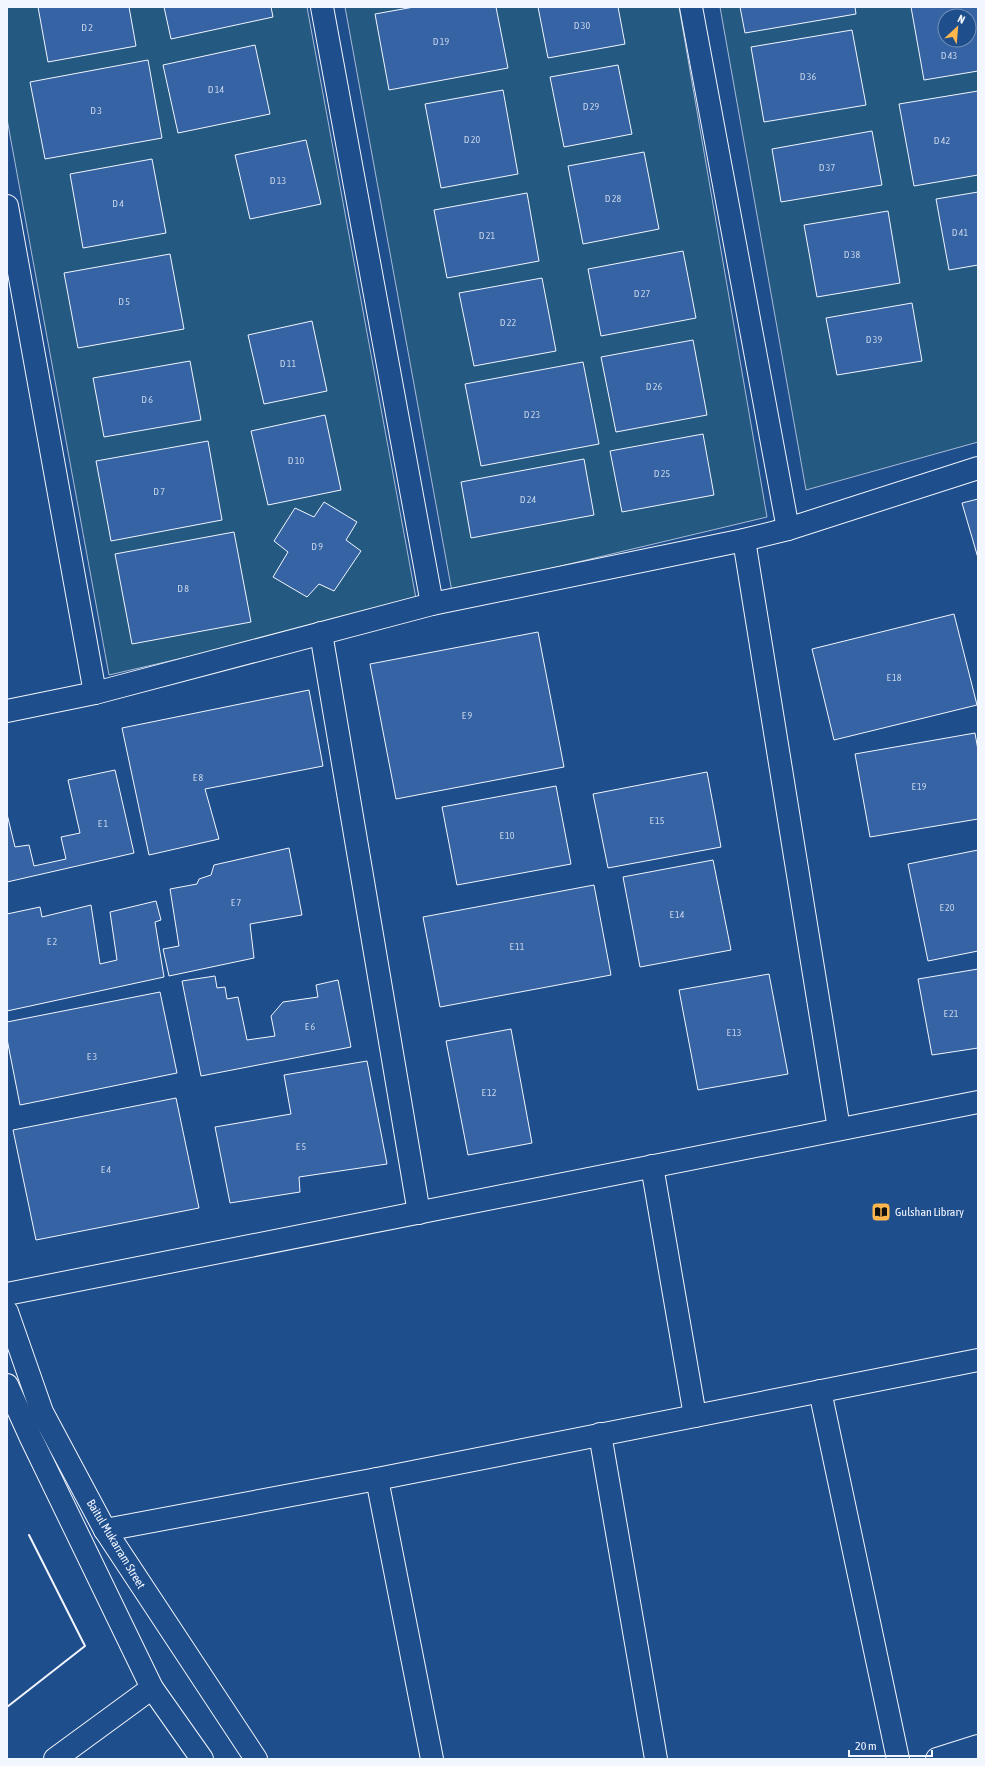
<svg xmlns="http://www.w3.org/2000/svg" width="985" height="1766" font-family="'Asap Condensed',sans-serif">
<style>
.green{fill:#245a82;stroke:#a8bbd7;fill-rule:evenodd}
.building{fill:#3563a3;stroke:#f2f6ff;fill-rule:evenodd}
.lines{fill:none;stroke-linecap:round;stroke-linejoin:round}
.minor-casing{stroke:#f2f6ff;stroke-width:24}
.tertiary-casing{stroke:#f2f6ff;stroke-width:24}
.minor{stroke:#1f4e8c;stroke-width:22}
.tertiary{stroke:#1f4e8c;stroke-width:22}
.wall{stroke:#f2f6ff;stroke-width:2}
.labels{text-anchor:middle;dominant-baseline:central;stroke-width:3;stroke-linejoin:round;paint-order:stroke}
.number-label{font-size:10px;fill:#c3d1e8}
.poi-label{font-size:12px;fill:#f2f6ff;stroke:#1f4e8c;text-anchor:start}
.street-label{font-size:12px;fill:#f2f6ff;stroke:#1f4e8c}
</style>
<rect width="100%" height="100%" fill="#1f4e8c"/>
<!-- green -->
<g class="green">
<polygon points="7,7 307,7 417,604 109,675 7,119"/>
<polygon points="345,7 679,7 767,517 452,592"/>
<path d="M720,7H978V442L806,490ZM945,16H969V40H945Z"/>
</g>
<!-- building -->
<g class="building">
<polygon points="38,7 129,7 136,46 48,62"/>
<polygon points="164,7 271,7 273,17 171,39"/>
<polygon points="414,7 496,7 508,68 389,90 375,14"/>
<polygon points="538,7 618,7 625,44 548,58"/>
<polygon points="740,7 855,7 856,14 745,33"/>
<path d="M911,7H978V71L924,80ZM945,16H969V40H945Z"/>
<polygon points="852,30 866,105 764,122 751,47"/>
<polygon points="255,45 270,114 178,133 163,65"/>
<polygon points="148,60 162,138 45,159 30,82"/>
<polygon points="618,65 632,134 564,147 550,77"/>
<polygon points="503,90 518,174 441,188 425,104"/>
<polygon points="978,91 978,175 914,186 899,104"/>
<polygon points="872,131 882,185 781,202 772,149"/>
<polygon points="306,140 321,204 250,219 235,155"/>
<polygon points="644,152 659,229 583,244 568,166"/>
<polygon points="152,159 166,233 83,248 70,174"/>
<polygon points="978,192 978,265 949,270 936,199"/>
<polygon points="527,193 539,261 447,278 434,210"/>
<polygon points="888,211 900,283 817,297 804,225"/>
<polygon points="683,251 696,318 601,336 588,269"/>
<polygon points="170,254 184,329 78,348 64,273"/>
<polygon points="542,278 556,351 474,366 459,293"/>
<polygon points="912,303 922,361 837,375 826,318"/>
<polygon points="312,321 327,391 264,404 248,335"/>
<polygon points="693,340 707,415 616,432 601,357"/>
<polygon points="190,361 201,420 104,437 93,378"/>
<polygon points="583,362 599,444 481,466 465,384"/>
<polygon points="325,415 341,490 268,505 251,431"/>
<polygon points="703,434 714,495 622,512 610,451"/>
<polygon points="208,441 222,520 111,541 96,461"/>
<polygon points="584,459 594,515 471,538 461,482"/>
<polygon points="978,499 978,558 962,503"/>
<polygon points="324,502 357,522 346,540 361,551 334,591 319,584 307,597 273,577 288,552 274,541 295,508 314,517"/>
<polygon points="234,532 251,622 132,644 115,554"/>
<polygon points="954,614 977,705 834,740 812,649"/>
<polygon points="538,632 564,767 396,799 370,664"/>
<polygon points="309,690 323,766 205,789 219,839 149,855 122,728"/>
<polygon points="975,733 978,750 978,819 870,837 855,754"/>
<polygon points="115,770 134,853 7,882 7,814 15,847 29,845 34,866 66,859 61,837 80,833 68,780"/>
<polygon points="707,772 721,847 608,868 593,794"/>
<polygon points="556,786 571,864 457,885 442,807"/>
<polygon points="289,848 302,915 250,924 254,958 169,976 163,949 179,946 170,889 197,884 199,879 211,875 214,865"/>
<polygon points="978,850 978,951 928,961 908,864"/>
<polygon points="713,860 731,950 640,967 623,877"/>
<polygon points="594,885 611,975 440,1007 423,917"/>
<polygon points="156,901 161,920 155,922 164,977 7,1011 7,914 40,907 42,917 91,905 100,964 117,960 110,912"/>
<polygon points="978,969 978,1048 932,1055 918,979"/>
<polygon points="769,974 788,1074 698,1090 679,990"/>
<polygon points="215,976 217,988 225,987 227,999 238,997 247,1040 275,1036 271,1016 283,1002 318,997 316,985 338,980 351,1047 201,1076 182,981"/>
<polygon points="160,992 177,1073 20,1105 7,1039 7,1022"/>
<polygon points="511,1029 532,1143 468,1155 446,1041"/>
<polygon points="367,1061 387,1164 299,1177 300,1192 230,1203 215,1127 291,1114 284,1075"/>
<polygon points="176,1098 199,1208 36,1240 13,1130"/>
</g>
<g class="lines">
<!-- minor casing -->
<g class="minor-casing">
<g id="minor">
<polyline points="322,7 432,604"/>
<polyline points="691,7 788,529"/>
<polyline points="7,206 95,693"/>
<polyline points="744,540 839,1129"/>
<polyline points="321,633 419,1213"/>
<polyline points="7,711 95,693 432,604 744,540 788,529 978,468"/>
<polyline points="652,1166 695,1416"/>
<polyline points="7,1312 42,1412 105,1530 256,1759"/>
<polyline points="7,1385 31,1438 152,1688 202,1759"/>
<polyline points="820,1391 898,1759"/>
<polyline points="600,1434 656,1759"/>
<polyline points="377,1479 432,1759"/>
<polyline points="105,1530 377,1479 978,1360"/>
<polyline points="55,1759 152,1688"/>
<polyline points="937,1759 978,1746"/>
</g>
</g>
<!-- tertiary casing -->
<g class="tertiary-casing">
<polyline id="tertiary" points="7,1294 978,1102"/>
</g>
<!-- minor -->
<use href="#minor" class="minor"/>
<!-- tertiary -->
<use href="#tertiary" class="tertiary"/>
<!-- wall -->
<polyline class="wall" points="7,1707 85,1646 29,1535"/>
</g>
<!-- icons -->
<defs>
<g id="library-square" transform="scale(1)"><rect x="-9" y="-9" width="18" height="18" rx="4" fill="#ffb74d" stroke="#1f4e8c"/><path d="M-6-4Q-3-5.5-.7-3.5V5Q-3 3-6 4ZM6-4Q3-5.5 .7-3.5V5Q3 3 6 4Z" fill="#111"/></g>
</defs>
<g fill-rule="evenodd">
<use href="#library-square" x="881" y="1212"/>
</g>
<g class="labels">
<!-- number labels -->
<g class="number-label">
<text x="582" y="25">D 30</text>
<text x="87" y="27">D 2</text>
<text x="441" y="41">D 19</text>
<text x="949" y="55">D 43</text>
<text x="808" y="76">D 36</text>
<text x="216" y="89">D 14</text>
<text x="591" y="106">D 29</text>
<text x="96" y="110">D 3</text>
<text x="472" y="139">D 20</text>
<text x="942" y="140">D 42</text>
<text x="827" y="167">D 37</text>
<text x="278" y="180">D 13</text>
<text x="613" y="198">D 28</text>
<text x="118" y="203">D 4</text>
<text x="960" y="232">D 41</text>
<text x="487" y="235">D 21</text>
<text x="852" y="254">D 38</text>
<text x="642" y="293">D 27</text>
<text x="124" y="301">D 5</text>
<text x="508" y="322">D 22</text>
<text x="874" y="339">D 39</text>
<text x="288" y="363">D 11</text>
<text x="654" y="386">D 26</text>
<text x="147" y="399">D 6</text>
<text x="532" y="414">D 23</text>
<text x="296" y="460">D 10</text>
<text x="662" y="473">D 25</text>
<text x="159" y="491">D 7</text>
<text x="528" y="499">D 24</text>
<text x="317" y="546">D 9</text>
<text x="183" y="588">D 8</text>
<text x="894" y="677">E 18</text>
<text x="467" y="715">E 9</text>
<text x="198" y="777">E 8</text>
<text x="919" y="786">E 19</text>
<text x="657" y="820">E 15</text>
<text x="103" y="823">E 1</text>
<text x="507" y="835">E 10</text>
<text x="236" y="902">E 7</text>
<text x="947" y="907">E 20</text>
<text x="677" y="914">E 14</text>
<text x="52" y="941">E 2</text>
<text x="517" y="946">E 11</text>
<text x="951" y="1013">E 21</text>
<text x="310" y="1026">E 6</text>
<text x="734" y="1032">E 13</text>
<text x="92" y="1056">E 3</text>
<text x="489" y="1092">E 12</text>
<text x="301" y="1146">E 5</text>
<text x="106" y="1169">E 4</text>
</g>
<!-- poi labels -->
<g class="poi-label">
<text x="895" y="1212">Gulshan Library</text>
</g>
<!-- street labels -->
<g class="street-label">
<text transform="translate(116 1544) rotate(59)">Baitul Mukarram Street</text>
</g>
</g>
<!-- border -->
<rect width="985" height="1766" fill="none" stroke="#f2f6ff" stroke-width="16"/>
<!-- north arrow -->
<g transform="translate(957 28) rotate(26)"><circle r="19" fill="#1f4e8c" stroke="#7391ba"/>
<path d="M0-3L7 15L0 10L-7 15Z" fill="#ffb74d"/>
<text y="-6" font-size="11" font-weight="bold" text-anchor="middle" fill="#f2f6ff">N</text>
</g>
<!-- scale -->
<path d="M849 1750v6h83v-6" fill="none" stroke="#f2f6ff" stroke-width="2"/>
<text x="855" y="1750" font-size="12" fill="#f2f6ff" stroke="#1f4e8c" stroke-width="3" paint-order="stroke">20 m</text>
</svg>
